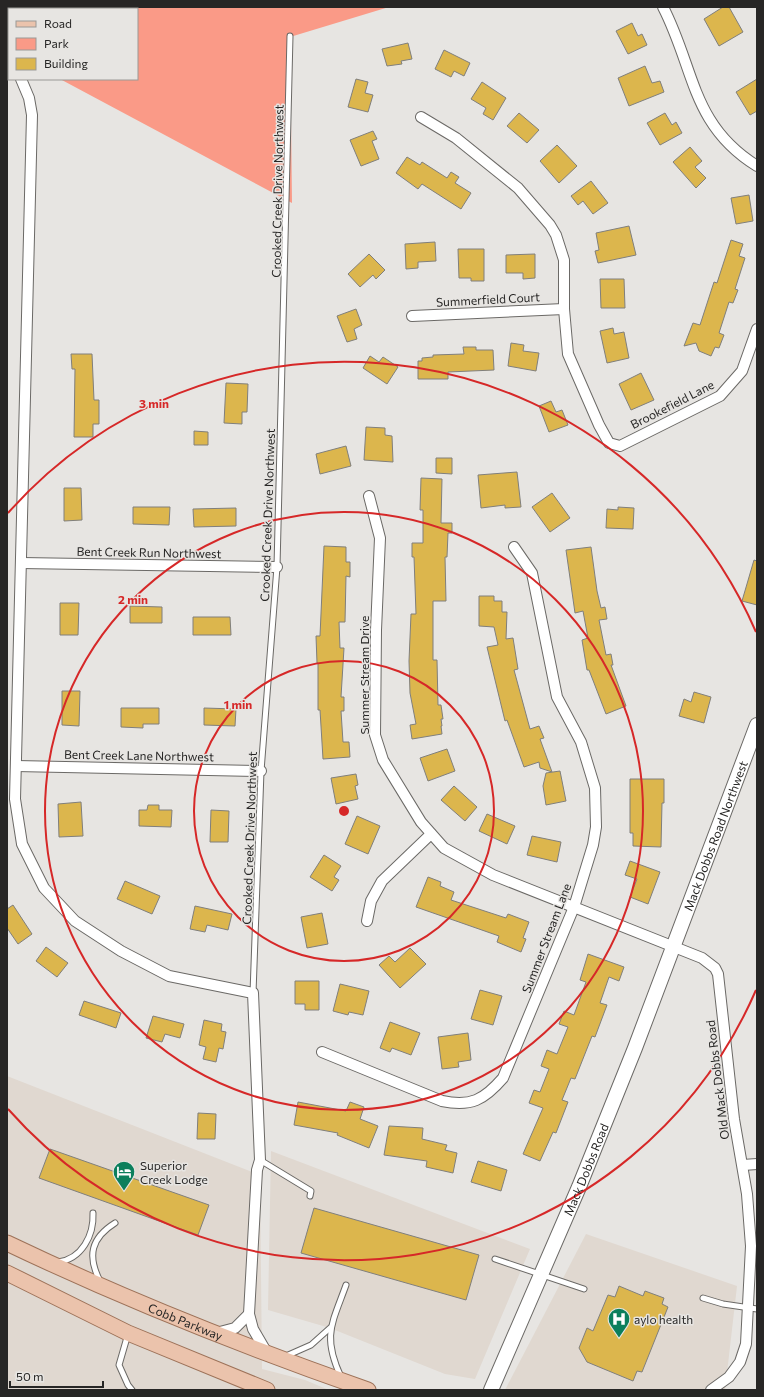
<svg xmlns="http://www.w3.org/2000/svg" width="764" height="1397" font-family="Commissioner,sans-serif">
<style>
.built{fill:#e0d8d0}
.green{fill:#fa9a87}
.building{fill:#dcb64d;stroke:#807f7c}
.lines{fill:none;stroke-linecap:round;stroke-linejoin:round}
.lane-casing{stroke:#6b6966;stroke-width:7}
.street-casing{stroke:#6b6966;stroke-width:12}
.secondary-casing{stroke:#6b6966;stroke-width:16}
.primary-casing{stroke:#9d7259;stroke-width:17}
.lane{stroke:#fff;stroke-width:5}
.street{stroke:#fff;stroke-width:10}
.secondary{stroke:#fff;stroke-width:14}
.primary{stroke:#ebc3ac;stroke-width:15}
.ring{fill:none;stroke:#d62828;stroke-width:2}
.labels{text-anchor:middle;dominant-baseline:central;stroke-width:3;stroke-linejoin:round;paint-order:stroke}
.street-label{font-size:12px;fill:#272625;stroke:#e7e5e2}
.poi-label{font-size:12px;fill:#272625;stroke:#e7e5e2;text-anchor:start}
.centre{fill:#d62828;stroke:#e7e5e2;stroke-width:2}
.ring-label{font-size:12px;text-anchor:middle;font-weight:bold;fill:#d62828;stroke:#e7e5e2;stroke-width:3;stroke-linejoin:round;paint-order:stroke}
</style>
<rect width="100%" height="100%" fill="#e7e5e2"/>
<!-- built -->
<g class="built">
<polygon points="7,1076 260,1175 262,1369 305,1380 329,1390 7,1390"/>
<polygon points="271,1151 530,1249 475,1379 445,1374 330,1328 268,1310"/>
<polygon points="586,1234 737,1286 725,1390 505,1390"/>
</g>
<!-- green -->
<polygon class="green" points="7,7 389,7 290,37 292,203 60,79 137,79 137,9 9,9 9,52 7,51"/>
<!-- building -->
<g class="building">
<polygon points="723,7 729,7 743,32 719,46 704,19"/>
<polygon points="632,23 638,36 642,34 647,45 628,54 616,31"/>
<polygon points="408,43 412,59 401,61 402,64 387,66 382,49"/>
<polygon points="444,50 470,63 464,76 454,71 451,77 435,69"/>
<polygon points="645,66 652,83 660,81 664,92 629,106 618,78"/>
<polygon points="356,79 368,82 365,93 373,95 368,112 348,107"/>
<polygon points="757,79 757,111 750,115 736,92"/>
<polygon points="482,82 506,98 493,120 483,114 486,108 471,99"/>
<polygon points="519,113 539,130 527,143 507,126"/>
<polygon points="665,113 672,125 676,122 682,133 660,145 647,123"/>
<polygon points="373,131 377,139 372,141 379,159 361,166 350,140"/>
<polygon points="557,145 577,166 559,183 540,161"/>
<polygon points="690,147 702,161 695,167 706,178 696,188 673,162"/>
<polygon points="407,157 420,165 422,162 447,178 451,172 459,177 455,183 471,193 461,209 422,184 418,189 396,173"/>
<polygon points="591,181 608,203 593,214 583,201 578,205 571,196"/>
<polygon points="749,195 753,221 736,224 731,198"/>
<polygon points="629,226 636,255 598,263 595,251 599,250 596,233"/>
<polygon points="731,240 743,244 739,256 745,258 735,289 738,290 733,303 729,302 719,333 724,335 719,348 715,347 711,356 699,351 696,343 684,346 693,323 700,325 714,282 717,283"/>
<polygon points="435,242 436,261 418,262 418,268 406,269 405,244"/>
<polygon points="458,249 484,249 484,281 471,281 471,278 459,278"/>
<polygon points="369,254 385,270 376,279 373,275 360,287 348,274"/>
<polygon points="535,254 535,278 523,279 523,273 506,273 506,255"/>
<polygon points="600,279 624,279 625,308 601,308"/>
<polygon points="356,309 362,325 354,329 357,339 347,342 337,316"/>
<polygon points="613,328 614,334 624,332 629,358 607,363 600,331"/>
<polygon points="511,343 524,345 523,351 539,353 536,371 508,366"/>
<polygon points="463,347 476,347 476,350 493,350 494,370 448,372 448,379 418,379 418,361 422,361 422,358 433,357 433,355 464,354"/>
<polygon points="71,354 92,354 94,400 99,400 99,424 93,424 93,437 74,437 75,369 72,369"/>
<polygon points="370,356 379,362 383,357 398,367 387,384 363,368"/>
<polygon points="641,373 654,400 631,410 619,384"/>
<polygon points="226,383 248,384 247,412 242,412 242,424 224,423"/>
<polygon points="551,401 556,412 562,410 568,425 549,432 539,406"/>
<polygon points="366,427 385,428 385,435 392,436 393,462 364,460"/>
<polygon points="194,431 208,432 208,445 194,445"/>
<polygon points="346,446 351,466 320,474 316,454"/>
<polygon points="436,458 452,458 452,474 436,473"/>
<polygon points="517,472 521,507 505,508 505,505 481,508 478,475"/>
<polygon points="421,478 442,479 441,523 452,523 452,533 448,533 447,557 445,557 446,601 433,601 433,660 437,660 438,705 441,705 443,719 441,719 442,726 441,726 442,734 412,739 410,725 416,724 410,693 409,661 411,614 416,614 414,557 412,557 412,543 423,543 423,510 420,510"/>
<polygon points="64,488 81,488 82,520 64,521"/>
<polygon points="552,493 570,518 550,532 532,507"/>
<polygon points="133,507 170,507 169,525 133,524"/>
<polygon points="618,507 634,508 633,529 606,528 607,509 618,510"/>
<polygon points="236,508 236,526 194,527 193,509"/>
<polygon points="324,546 346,547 346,562 350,562 350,577 346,576 345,622 339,622 340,648 344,648 341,697 344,697 344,711 341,711 343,742 349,742 350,757 323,759 320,710 318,710 318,663 317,663 316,636 320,636"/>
<polygon points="591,547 597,591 601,608 605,607 607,619 599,620 606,655 611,654 613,665 611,665 626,706 606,714 589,670 587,670 582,640 588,638 583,611 575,613 566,550"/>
<polygon points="754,560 757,561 757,605 742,601"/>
<polygon points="479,596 494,596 494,601 502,601 502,612 507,612 506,639 513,638 518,669 514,670 530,729 539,726 544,738 540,739 552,772 540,768 539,762 524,767 507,720 505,721 487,647 498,645 494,627 479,626"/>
<polygon points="60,603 79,603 78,635 60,635"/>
<polygon points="130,606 162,607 162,623 130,623"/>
<polygon points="193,617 230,617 231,635 193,635"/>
<polygon points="62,691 80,691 79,726 62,725"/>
<polygon points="694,692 711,697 704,723 679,716 684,699 691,702"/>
<polygon points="121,708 159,708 159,724 143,724 143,728 121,727"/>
<polygon points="204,708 236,709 235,726 204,725"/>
<polygon points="447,749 455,771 428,781 420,758"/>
<polygon points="560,771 566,801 546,805 543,786 546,773"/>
<polygon points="356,774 358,785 355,786 358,799 336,804 331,778"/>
<polygon points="630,779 664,779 664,803 662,803 661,847 633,846 633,833 630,833"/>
<polygon points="454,786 477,807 465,821 441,800"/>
<polygon points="81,802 83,836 59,837 58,804"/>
<polygon points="148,805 159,805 159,810 172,810 171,827 139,826 139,810 147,810"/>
<polygon points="211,810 229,811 228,842 210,842"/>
<polygon points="487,814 515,826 507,844 479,831"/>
<polygon points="357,816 380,826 368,854 345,844"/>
<polygon points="532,836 561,842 557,862 527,855"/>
<polygon points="324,855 341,866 334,877 339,880 332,891 310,877"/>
<polygon points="630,861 660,872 648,904 630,897 637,879 625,875"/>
<polygon points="428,877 441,882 440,886 454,892 451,900 506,918 508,914 529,922 523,938 526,939 521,952 497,942 499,936 416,907"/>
<polygon points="125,881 160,896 152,914 117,899"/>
<polygon points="13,905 32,934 18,944 7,928 7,909"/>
<polygon points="195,906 232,914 228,930 207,925 205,932 190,929"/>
<polygon points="322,913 328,944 307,948 301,917"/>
<polygon points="46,947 68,963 57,977 36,961"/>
<polygon points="410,948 426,964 400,988 379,965 389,956 395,962"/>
<polygon points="588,954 624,967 619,981 609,977 600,1003 607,1005 595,1037 592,1036 575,1079 571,1078 562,1100 568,1102 556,1133 553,1132 540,1161 523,1154 543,1108 529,1103 534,1090 540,1092 549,1069 541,1066 547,1050 557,1054 568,1027 559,1024 564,1011 574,1015 586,982 580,980"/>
<polygon points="295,981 319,981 319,1010 305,1010 305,1004 295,1004"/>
<polygon points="340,984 369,991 363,1015 349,1012 348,1015 333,1011"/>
<polygon points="480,990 502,996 493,1025 471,1019"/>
<polygon points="84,1001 121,1013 116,1028 79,1015"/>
<polygon points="153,1016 184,1024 180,1038 165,1034 162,1042 146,1038"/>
<polygon points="204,1020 222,1024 221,1031 226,1032 223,1049 219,1048 216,1062 203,1059 206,1047 199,1045"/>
<polygon points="390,1022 420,1033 411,1055 392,1048 390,1052 380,1048"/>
<polygon points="468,1033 471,1060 458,1062 459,1067 442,1069 438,1037"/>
<polygon points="298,1102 346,1111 350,1102 364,1107 360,1119 378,1126 369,1148 337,1135 338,1133 294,1125"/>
<polygon points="198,1113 216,1114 215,1139 197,1139"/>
<polygon points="389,1126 423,1128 422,1139 447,1145 445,1150 457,1153 453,1173 426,1167 427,1161 384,1155"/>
<polygon points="50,1149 209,1205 198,1235 39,1178"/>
<polygon points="478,1161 507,1170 501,1191 471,1182"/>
<polygon points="314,1208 479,1255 466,1300 301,1253"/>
<polygon points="619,1286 643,1296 645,1291 664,1298 662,1304 668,1307 642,1372 637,1371 633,1381 587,1362 579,1348 587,1328 593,1331 608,1295 615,1297"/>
</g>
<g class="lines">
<!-- lane casing -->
<g class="lane-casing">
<g id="lane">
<polyline points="21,9 22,7"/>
<polyline points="253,993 261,771 277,567 290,36"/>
<polyline points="260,1160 311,1191 310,1196"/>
<polyline points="495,1259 584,1289"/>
<path d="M58,1262C82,1259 94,1235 93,1213"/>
<path d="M100,1281C87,1256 91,1238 115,1223"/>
<polyline points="703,1298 723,1304 757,1309"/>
<polyline points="128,1334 119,1365 128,1385 132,1390"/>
<polyline points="286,1356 311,1345 330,1328"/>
<path d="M341,1377C322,1336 332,1324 346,1285"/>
</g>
</g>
<!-- street casing -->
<g class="street-casing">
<g id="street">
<path d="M663,7C695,69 691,125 757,166"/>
<polyline points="21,79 29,98 32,115 15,799 22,844 44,888 75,921 121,951 169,976 253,993 260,1160 257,1170 249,1314 253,1329 267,1353"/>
<polyline points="421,117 456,138 518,188 550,225 556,235 564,260 564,309 568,354 599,425 609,443 620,446 720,396 742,371 757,329"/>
<polyline points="412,316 564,309"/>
<polyline points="369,496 380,538 376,630 375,735 383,760 421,822 444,848 493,875 702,958 715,968 718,974 734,1119 747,1194 751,1246 746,1344 740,1362 729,1377 711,1390"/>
<polyline points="21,563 277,567"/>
<polyline points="16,766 261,771"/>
<polyline points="367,921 371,901 382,881 431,834"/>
<path d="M322,1052L442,1101C471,1107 484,1100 503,1078L574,907L593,845L596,827L595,788L581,742L557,697L532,573L514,547"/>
<polyline points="743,1165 757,1164"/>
<polyline points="216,1333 235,1328 249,1314"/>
</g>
</g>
<!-- secondary casing -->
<g class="secondary-casing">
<g id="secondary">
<path id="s1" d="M491,1390L579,1187L635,1048L757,725"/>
</g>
</g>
<!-- primary casing -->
<g class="primary-casing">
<g id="primary">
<path id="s2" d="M7,1243C124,1299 245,1347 368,1390"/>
<polyline points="7,1273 128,1333 267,1390"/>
</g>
</g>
<!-- lane -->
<use href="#lane" class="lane"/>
<!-- street -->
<use href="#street" class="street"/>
<!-- secondary -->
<use href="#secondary" class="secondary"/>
<!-- primary -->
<use href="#primary" class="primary"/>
</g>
<!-- distance rings -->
<g class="ring">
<circle cx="344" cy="811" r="150"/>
<circle cx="344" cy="811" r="299"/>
<path d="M756 990A449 449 0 0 1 8 1109M8 513A449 449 0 0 1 756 632"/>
</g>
<!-- icons -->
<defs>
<g id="hotel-pin" transform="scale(1.15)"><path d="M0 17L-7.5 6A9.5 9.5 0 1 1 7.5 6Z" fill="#0c7f5c" stroke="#e7e5e2"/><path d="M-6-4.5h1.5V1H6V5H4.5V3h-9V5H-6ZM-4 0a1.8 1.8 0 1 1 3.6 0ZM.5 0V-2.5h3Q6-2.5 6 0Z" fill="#fff"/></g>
<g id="hospital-pin" transform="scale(1.15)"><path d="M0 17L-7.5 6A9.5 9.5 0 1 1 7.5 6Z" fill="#0c7f5c" stroke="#e7e5e2"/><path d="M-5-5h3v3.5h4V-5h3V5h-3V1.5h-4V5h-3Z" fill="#fff"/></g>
</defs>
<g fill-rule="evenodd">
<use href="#hotel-pin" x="124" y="1172"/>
<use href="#hospital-pin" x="619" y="1319"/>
</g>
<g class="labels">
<!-- street labels -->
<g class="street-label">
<text transform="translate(277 191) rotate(-89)">Crooked Creek Drive Northwest</text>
<text transform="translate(488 299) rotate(-3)">Summerfield Court</text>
<text transform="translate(672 404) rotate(-27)">Brookefield Lane</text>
<text transform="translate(267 515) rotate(-88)">Crooked Creek Drive Northwest</text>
<text transform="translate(149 552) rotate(1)">Bent Creek Run Northwest</text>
<text transform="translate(364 675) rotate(-90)">Summer Stream Drive</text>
<text transform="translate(139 755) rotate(1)">Bent Creek Lane Northwest</text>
<text stroke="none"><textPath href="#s1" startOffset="598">Mack Dobbs Road Northwest</textPath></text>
<text transform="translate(249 838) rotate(-88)">Crooked Creek Drive Northwest</text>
<text transform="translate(546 938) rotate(-69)">Summer Stream Lane</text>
<text transform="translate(717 1080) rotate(-97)">Old Mack Dobbs Road</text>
<text stroke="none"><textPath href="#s1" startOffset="240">Mack Dobbs Road</textPath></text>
<text stroke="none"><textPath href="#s2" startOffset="195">Cobb Parkway</textPath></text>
</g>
<!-- poi labels -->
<g class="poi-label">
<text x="140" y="1165">Superior<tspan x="140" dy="14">Creek Lodge</tspan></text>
<text x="634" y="1319">aylo health</text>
</g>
</g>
<circle cx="344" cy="811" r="6" class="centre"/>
<g class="ring-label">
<text x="154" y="408">3 min</text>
<text x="133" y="604">2 min</text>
<text x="238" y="709">1 min</text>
</g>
<!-- border -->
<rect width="764" height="1397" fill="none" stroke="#272625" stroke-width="16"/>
<!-- legend -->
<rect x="8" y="8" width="130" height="72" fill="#e7e5e2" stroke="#9a9996"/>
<rect x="16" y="21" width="20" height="6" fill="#ebc3ac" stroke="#9a9996"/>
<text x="44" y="28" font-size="12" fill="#272625">Road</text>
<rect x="16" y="38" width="20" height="12" fill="#fa9a87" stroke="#9a9996"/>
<text x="44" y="48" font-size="12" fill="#272625">Park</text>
<rect x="16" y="58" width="20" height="12" fill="#dcb64d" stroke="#9a9996"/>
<text x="44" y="68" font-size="12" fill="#272625">Building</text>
<!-- scale -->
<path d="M10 1381v6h93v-6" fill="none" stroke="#272625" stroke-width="2"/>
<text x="16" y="1381" font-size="12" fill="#272625" stroke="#e7e5e2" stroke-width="3" paint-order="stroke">50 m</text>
</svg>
